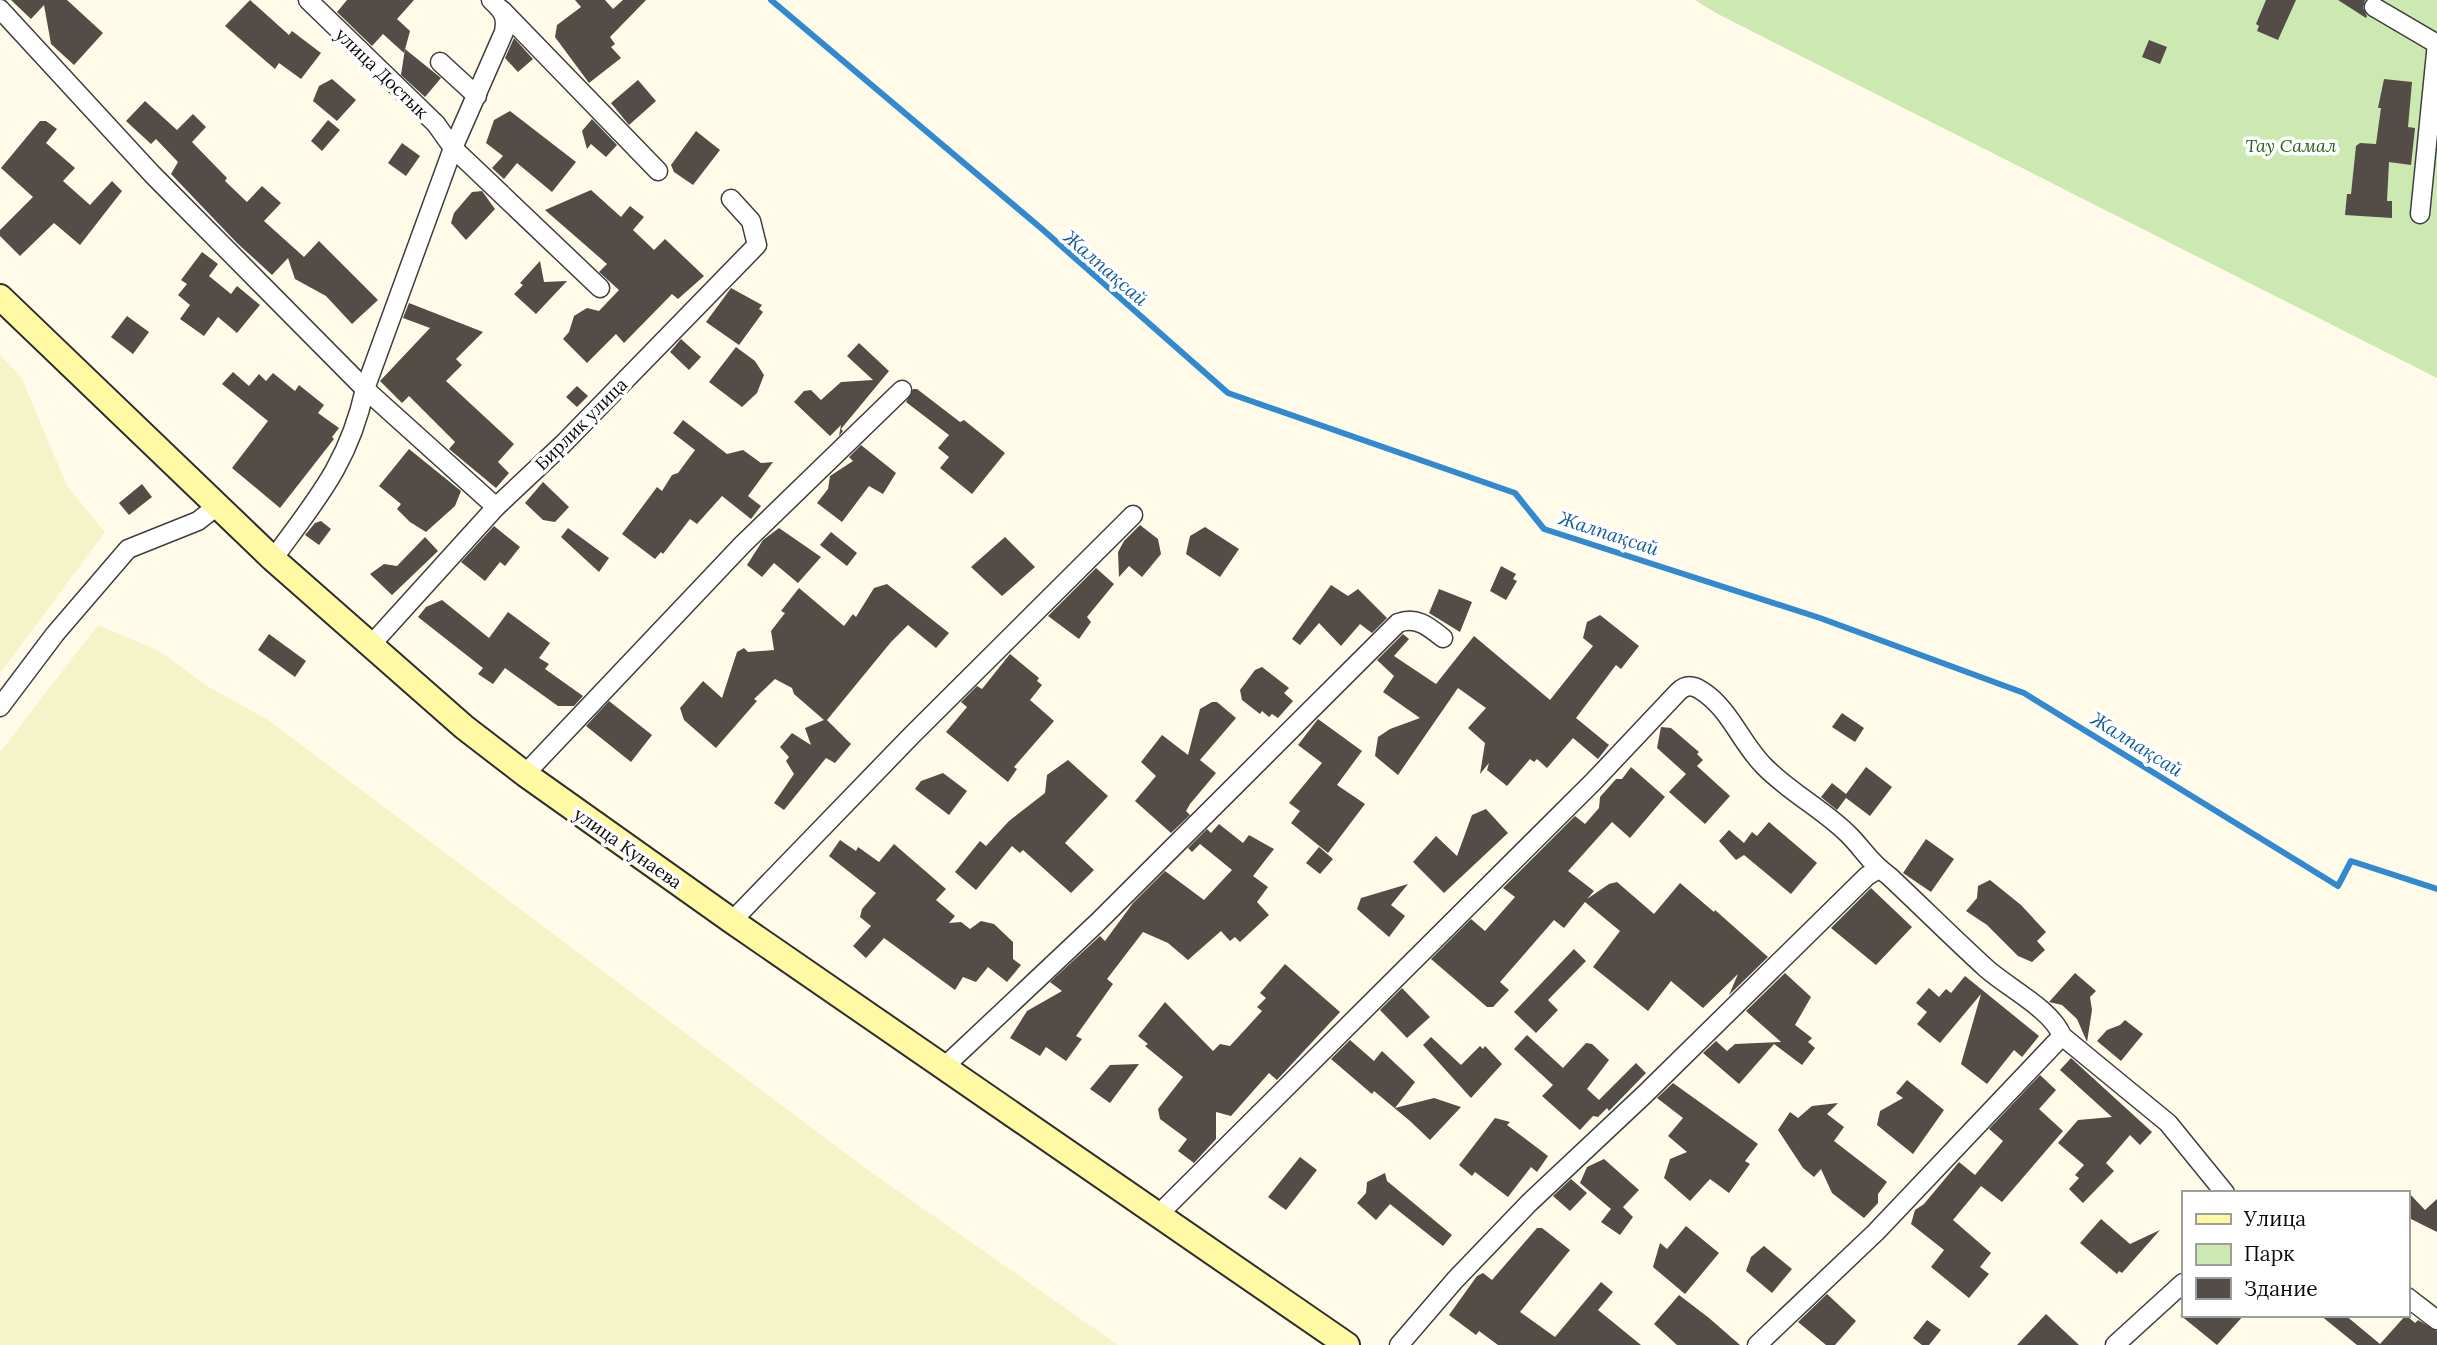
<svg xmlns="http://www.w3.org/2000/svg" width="2437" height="1345" font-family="Lora,serif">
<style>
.farmland{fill:#f5f3c8}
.green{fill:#cce9b2}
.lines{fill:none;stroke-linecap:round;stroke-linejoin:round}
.stream{stroke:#318ad0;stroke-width:6}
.building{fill:#534c47}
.street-casing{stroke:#3e3e3e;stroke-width:21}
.secondary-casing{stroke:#2d2d2d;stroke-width:28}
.street{stroke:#fff;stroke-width:18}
.secondary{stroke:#fff9a3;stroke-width:24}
.labels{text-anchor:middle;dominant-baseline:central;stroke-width:7;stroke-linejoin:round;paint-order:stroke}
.street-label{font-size:18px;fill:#0b0b0b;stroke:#fff}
.park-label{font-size:18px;font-style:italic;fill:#26631a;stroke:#fff}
.water-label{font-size:19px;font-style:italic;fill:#125b9e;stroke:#fff}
</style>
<rect width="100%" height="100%" fill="#fffbe8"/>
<!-- farmland -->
<g class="farmland">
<polygon points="0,355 21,377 67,486 105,532 0,673"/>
<polygon points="98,625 159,651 207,686 268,720 861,1165 1118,1345 0,1345 0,752"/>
</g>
<!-- green -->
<polygon class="green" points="1695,0 2437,0 2437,378 1716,13"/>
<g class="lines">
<!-- stream -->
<polyline class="stream" points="771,0 1042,229 1228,393 1515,493 1544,529 1820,618 2024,693 2338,886 2351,861 2437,889"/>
</g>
<!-- building -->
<g class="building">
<polygon points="11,0 67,0 103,33 74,65 51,44 44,5 31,19"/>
<polygon points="250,0 289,35 292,31 321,53 301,79 279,63 275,69 225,26"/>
<polygon points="347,0 414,0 397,19 410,31 404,53 383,34 372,46 337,12"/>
<polygon points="575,0 605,0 613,9 623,0 646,0 610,37 615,44 611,47 621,58 589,83 555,37 557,25 581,7"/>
<polygon points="2266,0 2296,0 2278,40 2257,31 2259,26 2256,24"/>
<polygon points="2338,0 2365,0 2363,8 2367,16 2366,18"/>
<polygon points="514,38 533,59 518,72 505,58"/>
<polygon points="2149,40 2167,47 2160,64 2142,57"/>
<polygon points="405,49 441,78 425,97 401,75"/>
<polygon points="332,79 356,100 337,121 313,101 319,86"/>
<polygon points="2384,79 2412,82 2408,127 2415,128 2411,165 2389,162 2387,201 2392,201 2392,218 2345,215 2347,194 2351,194 2356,146 2360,143 2376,144 2381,108 2378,108"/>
<polygon points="638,80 656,101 629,125 611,103"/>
<polygon points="145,101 177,130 193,114 206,127 192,142 227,178 225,181 247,202 262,186 281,203 264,221 304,257 319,241 378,300 352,324 326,296 295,279 288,258 272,275 237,243 171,174 178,162 156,139 151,144 126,121"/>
<polygon points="510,111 576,162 552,192 517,163 504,179 492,168 503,156 486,143 494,120"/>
<polygon points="592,119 617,145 606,157 591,144 587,149 582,131"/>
<polygon points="328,120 340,130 322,151 311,141"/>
<polygon points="40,121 46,121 57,129 46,143 75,168 63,181 90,205 112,181 122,191 80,245 54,223 20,256 0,236 0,230 33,197 1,168"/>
<polygon points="696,131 720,150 693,185 674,172 671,165"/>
<polygon points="402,143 420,156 406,176 388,163"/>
<polygon points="591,190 621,217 630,206 644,217 633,230 654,250 665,239 704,276 678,299 672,294 624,343 616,334 587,363 563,339 569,332 574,316 587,308 599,311 619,290 599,272 607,264 545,210"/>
<polygon points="482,191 495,209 466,240 451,223 454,213 472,192"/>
<polygon points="202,252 218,264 209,276 231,294 237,286 260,305 237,333 218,317 204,336 180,319 190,305 178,295 187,284 181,280"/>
<polygon points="540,261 544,282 567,281 536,314 514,294 523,285 520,283"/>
<polygon points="731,288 762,305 759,309 763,312 739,345 706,322"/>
<polygon points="409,303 483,332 456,359 462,365 446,381 514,444 498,462 509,473 496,488 449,449 455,442 409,396 402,403 380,381 430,328 403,318"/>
<polygon points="127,316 149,332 133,354 111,337"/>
<polygon points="681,339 701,357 689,370 670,352"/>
<polygon points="859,343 889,371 841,429 843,431 839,436 841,425 830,436 794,402 804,391 811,390 821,400 841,382 873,380 847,356"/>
<polygon points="736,347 755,361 764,375 757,393 742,407 709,382"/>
<polygon points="233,372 249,386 259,374 266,381 273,373 295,391 299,385 324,405 318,413 339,428 332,437 334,439 280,508 232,468 268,421 222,384"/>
<polygon points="577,386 588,396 577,407 566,397"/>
<polygon points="913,389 917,389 960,422 964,420 1005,453 972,494 940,468 949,457 938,448 949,435 906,402"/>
<polygon points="683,420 727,454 743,450 761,463 773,462 748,496 761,506 751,519 722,496 697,524 690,519 663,554 661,552 655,559 622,534 657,487 662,491 672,475 678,473 695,450 673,433"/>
<polygon points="861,445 896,473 883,494 869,486 842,522 817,503 828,489 830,476 853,461 849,457"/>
<polygon points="409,449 461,491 455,506 426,532 410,522 397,509 401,504 379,486"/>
<polygon points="543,482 569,507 555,522 543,520 525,503"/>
<polygon points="142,484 152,497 129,515 119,503"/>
<polygon points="321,521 331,529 319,545 305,535 315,523"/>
<polygon points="1140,525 1158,539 1161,554 1142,577 1129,566 1119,577 1118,552 1124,541"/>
<polygon points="494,526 520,547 505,566 500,562 485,581 461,562"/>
<polygon points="1205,527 1239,549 1220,577 1186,554 1190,536"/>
<polygon points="568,528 609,558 599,572 561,537"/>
<polygon points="779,528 821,557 798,583 774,563 762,577 747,565 763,540"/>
<polygon points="831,532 857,553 847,566 820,545"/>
<polygon points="425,537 438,551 392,595 370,574 384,564 397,566"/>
<polygon points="1005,537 1035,567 1002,596 971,567"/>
<polygon points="1501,566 1516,574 1513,579 1517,581 1506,600 1490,591"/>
<polygon points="1096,568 1114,584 1087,617 1091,622 1079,639 1048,616"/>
<polygon points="887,584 949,633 936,648 908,625 891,642 827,720 851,744 835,763 826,758 784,810 774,803 794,774 786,761 789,757 780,747 792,733 811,745 805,728 824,720 794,694 792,688 775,679 754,699 757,701 716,748 684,720 680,708 703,681 722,698 737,652 744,648 748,652 774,650 771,631 785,613 781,611 799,588 844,626 853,614 856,617 874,588"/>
<polygon points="1331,585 1348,596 1358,589 1387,618 1372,633 1360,624 1341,646 1319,623 1300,645 1292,639"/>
<polygon points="1439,589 1472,602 1460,632 1429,613"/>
<polygon points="442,600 489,638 508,612 550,643 539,658 549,664 545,669 583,696 574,706 558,706 505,668 493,684 478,674 483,668 418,617 426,607"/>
<polygon points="1600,615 1639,646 1621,669 1616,665 1576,718 1609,745 1598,759 1573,738 1547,768 1537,759 1534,762 1530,759 1507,786 1487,770 1489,763 1480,774 1485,743 1468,728 1486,708 1458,688 1398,775 1375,756 1378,737 1390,729 1420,718 1383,692 1394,676 1377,660 1403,634 1409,639 1394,656 1436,684 1474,636 1550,700 1593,646 1583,638 1587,622"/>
<polygon points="269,634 306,661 295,677 258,650"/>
<polygon points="1010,654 1039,678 1037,681 1042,685 1030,700 1054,721 1014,767 1017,769 1008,782 946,732 967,707 961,702 977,686 982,689"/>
<polygon points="1262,667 1289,688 1284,693 1293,701 1278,718 1272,714 1269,717 1262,711 1260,714 1242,700 1240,690 1255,670"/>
<polygon points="609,701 652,735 631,762 586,726"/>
<polygon points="1212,702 1217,702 1236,718 1200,760 1216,773 1190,804 1186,811 1190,815 1171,833 1135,801 1156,776 1141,762 1162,735 1188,755 1200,709"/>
<polygon points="1842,713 1864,728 1855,742 1832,727"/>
<polygon points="1318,719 1362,751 1337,785 1365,804 1328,853 1291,823 1300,811 1289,803 1322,763 1298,745"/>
<polygon points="1661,727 1671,728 1699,752 1697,754 1703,760 1697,766 1730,796 1705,824 1669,792 1686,774 1657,748"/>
<polygon points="1068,760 1108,796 1065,843 1094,870 1071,893 1023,850 1020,853 1012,846 976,890 955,872 980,841 986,846 1009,821 1045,793 1047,775"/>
<polygon points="1631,767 1665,797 1630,838 1612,822 1568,871 1594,891 1587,899 1609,884 1617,882 1654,914 1680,883 1714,912 1715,910 1768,957 1729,995 1738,974 1703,1008 1671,981 1648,1011 1593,967 1620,931 1585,902 1564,928 1554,920 1500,982 1509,990 1493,1007 1487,1007 1431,959 1471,919 1485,931 1515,897 1503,888 1575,816 1585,824 1599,808 1600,797 1616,779 1622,779"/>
<polygon points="1866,767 1892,787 1870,816 1846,798 1837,810 1821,797 1832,783 1846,794"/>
<polygon points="943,773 967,791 949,815 915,789 921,781"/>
<polygon points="1486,809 1508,833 1444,893 1413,862 1436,836 1457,856 1472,815"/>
<polygon points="1769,822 1817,863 1791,894 1744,855 1736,860 1719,841 1729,830 1744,843 1752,832 1757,836"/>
<polygon points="1219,824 1243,843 1249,835 1274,849 1253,876 1268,887 1257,902 1269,915 1240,942 1235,937 1230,941 1221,931 1188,960 1168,943 1143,932 1107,979 1113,984 1076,1036 1082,1039 1066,1061 1046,1047 1040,1056 1010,1038 1027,1011 1062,991 1050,982 1100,936 1105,941 1133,903 1165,871 1204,900 1232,870 1200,844 1192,852 1188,848 1207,829 1211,833"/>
<polygon points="1926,839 1954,859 1931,892 1903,873"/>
<polygon points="840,840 856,851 858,847 879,862 894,844 946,889 936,900 955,916 949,923 961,922 970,929 981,921 994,924 1013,942 1013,959 1021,965 1007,982 988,967 976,982 963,977 955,990 884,938 866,958 853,946 871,926 860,917 862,909 876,893 829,856"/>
<polygon points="1319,847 1333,859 1320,874 1306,863"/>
<polygon points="1990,880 2021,905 2046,932 2037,941 2045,950 2032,962 2018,956 1987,925 1966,911 1977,898 1978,886"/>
<polygon points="1408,884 1391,905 1405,916 1389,937 1357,909 1361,898"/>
<polygon points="1871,888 1912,927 1876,965 1831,928"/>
<polygon points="1574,949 1586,961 1548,1000 1558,1010 1536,1033 1514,1012"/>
<polygon points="1285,964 1340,1012 1277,1080 1269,1073 1231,1116 1216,1112 1216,1139 1194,1163 1178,1151 1187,1139 1160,1119 1158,1109 1183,1077 1145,1046 1148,1044 1138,1036 1165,1002 1213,1051 1220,1044 1230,1046 1262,1011 1257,1007 1266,998 1260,993"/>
<polygon points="1785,973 1811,997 1795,1025 1812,1038 1808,1042 1815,1048 1802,1065 1774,1044 1739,1084 1703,1053 1716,1041 1727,1051 1735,1044 1781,1042 1746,1011"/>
<polygon points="2075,973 2096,991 2090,997 2092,1010 2087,1042 2077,1019 2062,1005 2049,1002"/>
<polygon points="1965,976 2039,1036 2022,1057 2014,1050 1987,1084 1961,1064 1981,994 1940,1043 1917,1024 1927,1012 1916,1003 1929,988 1939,997 1946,989 1951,993"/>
<polygon points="1402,988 1430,1017 1407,1038 1380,1010"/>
<polygon points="2125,1020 2143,1034 2121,1061 2097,1041 2107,1030 2120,1025"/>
<polygon points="1527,1035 1563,1068 1586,1043 1592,1044 1609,1060 1587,1089 1599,1100 1636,1063 1646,1073 1609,1111 1607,1108 1598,1117 1593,1116 1580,1130 1542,1096 1553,1085 1514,1049"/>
<polygon points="1431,1037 1461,1065 1480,1046 1483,1049 1485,1046 1502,1064 1471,1098 1423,1045"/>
<polygon points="1350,1040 1374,1061 1382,1051 1415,1082 1395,1108 1434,1098 1461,1107 1430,1140 1410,1121 1374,1091 1372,1094 1331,1059"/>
<polygon points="2071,1058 2152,1132 2140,1145 2130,1135 2106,1163 2114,1171 2083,1203 2069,1189 2079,1178 2075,1175 2084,1165 2058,1143 2078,1120 2112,1117 2060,1070"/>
<polygon points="1139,1064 1110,1103 1090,1089 1110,1065"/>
<polygon points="2040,1075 2056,1090 2039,1109 2063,1131 2002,1202 1981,1186 1953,1220 1991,1253 1980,1267 1989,1274 1969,1298 1931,1267 1944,1250 1911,1224 1915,1210 1924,1204 1959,1162 1975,1175 2003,1141 1989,1129"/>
<polygon points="1907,1080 1944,1110 1913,1154 1877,1125 1880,1111 1903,1098 1896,1093"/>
<polygon points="1673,1083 1758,1144 1745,1161 1750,1164 1729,1193 1710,1179 1690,1201 1664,1178 1670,1159 1687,1152 1668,1136 1683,1118 1657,1098"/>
<polygon points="1838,1103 1827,1114 1844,1127 1834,1141 1887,1182 1878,1194 1878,1203 1864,1218 1832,1193 1821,1169 1814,1177 1803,1168 1778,1130 1790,1112 1798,1118 1812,1106"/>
<polygon points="1495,1118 1510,1122 1507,1125 1548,1156 1537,1172 1531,1167 1508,1197 1475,1172 1472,1176 1459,1165"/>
<polygon points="1300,1157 1317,1170 1286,1210 1268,1197"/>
<polygon points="1604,1159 1639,1190 1623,1207 1633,1217 1620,1235 1601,1222 1611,1209 1580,1183 1587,1167"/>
<polygon points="1385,1173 1387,1181 1452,1235 1443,1246 1390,1204 1376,1220 1357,1203 1366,1193 1367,1182"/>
<polygon points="1571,1179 1587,1193 1570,1211 1553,1196"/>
<polygon points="2407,1191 2425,1210 2437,1199 2437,1232 2407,1217"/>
<polygon points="2101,1219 2130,1244 2160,1230 2122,1273 2119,1271 2117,1274 2080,1243"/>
<polygon points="1686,1226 1719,1253 1685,1294 1653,1267 1660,1243 1667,1249"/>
<polygon points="1537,1228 1542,1228 1570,1250 1520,1312 1555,1337 1601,1282 1613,1292 1598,1310 1641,1345 1498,1345 1479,1331 1476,1335 1449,1315 1477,1276 1483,1273 1492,1280"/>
<polygon points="1764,1246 1792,1269 1772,1293 1746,1271 1751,1257"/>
<polygon points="1827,1294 1856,1321 1835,1345 1826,1345 1798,1322"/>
<polygon points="1679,1295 1709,1318 1740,1345 1677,1345 1654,1324"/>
<polygon points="2046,1314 2079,1345 2017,1345"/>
<polygon points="2180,1315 2244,1315 2217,1345"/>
<polygon points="2320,1315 2345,1315 2380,1344 2406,1315 2415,1323 2418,1320 2437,1331 2437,1345 2357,1345"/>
<polygon points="1927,1320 1941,1330 1929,1345 1922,1345 1913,1338"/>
</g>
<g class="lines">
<!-- street casing -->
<g class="street-casing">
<g id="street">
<polyline points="308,0 436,124 453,148 600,288"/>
<polyline points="2374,7 2437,44"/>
<polyline points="0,9 152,174 365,389 496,507"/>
<polyline points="502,10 658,171"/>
<polyline points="440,62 477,96"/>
<polyline points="2420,214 2437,43"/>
<path d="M273,559C316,500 349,463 365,389L453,148L504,32C507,16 503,11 491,0"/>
<polyline points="370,646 496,507 563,444 757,245 751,221 731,199"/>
<polyline points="0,707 55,634 128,549 198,521 217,506"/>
<polyline points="525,774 743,544 902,390"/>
<polyline points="732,921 911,736 1133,515"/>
<path d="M944,1067L1097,923L1398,623C1417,616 1429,627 1443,638"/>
<path d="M1158,1215L1594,781L1678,692C1686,684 1693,685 1702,691C1730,709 1741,743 1764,766C1789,792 1823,809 1848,834C1865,851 1869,862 1889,876C1922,907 1954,939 1987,969C2010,989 2052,1010 2062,1036L2168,1123L2225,1193"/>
<polyline points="2407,1297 2437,1320"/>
<polyline points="1399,1345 1455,1280 1529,1203 1645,1094 1867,876 1877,870"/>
<polyline points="1757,1345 1876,1232 2062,1036"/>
<polyline points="2115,1345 2183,1283"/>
</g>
</g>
<!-- secondary casing -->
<g class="secondary-casing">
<polyline id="secondary" points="0,297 273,559 464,727 525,774 732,921 1347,1345"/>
</g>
<!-- street -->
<use href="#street" class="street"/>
<!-- secondary -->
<use href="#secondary" class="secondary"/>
</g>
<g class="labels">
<!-- street labels -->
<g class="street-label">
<text transform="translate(382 73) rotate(44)">улица Достык</text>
<text transform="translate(581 424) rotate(-45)">Бирлик улица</text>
<text transform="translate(628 848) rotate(35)">улица Кунаева</text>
</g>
<!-- park labels -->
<g class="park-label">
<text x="2291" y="145">Тау Самал</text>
</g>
<!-- water labels -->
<g class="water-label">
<text transform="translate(1106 268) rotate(41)">Жалпақсай</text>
<text transform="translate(1609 533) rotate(18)">Жалпақсай</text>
<text transform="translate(2137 744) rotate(32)">Жалпақсай</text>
</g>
</g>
<!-- legend -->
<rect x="2182" y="1191" width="228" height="126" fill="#ffffff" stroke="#9d9d9d" stroke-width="2"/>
<rect x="2196" y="1214" width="35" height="10" fill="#fff9a3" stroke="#9d9d9d" stroke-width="2"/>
<text x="2244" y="1226" font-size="21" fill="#0b0b0b">Улица</text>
<rect x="2196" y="1244" width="35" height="21" fill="#cce9b2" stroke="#9d9d9d" stroke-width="2"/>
<text x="2244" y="1261" font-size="21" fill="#0b0b0b">Парк</text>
<rect x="2196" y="1278" width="35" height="21" fill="#534c47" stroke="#9d9d9d" stroke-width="2"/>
<text x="2244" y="1296" font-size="21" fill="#0b0b0b">Здание</text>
</svg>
